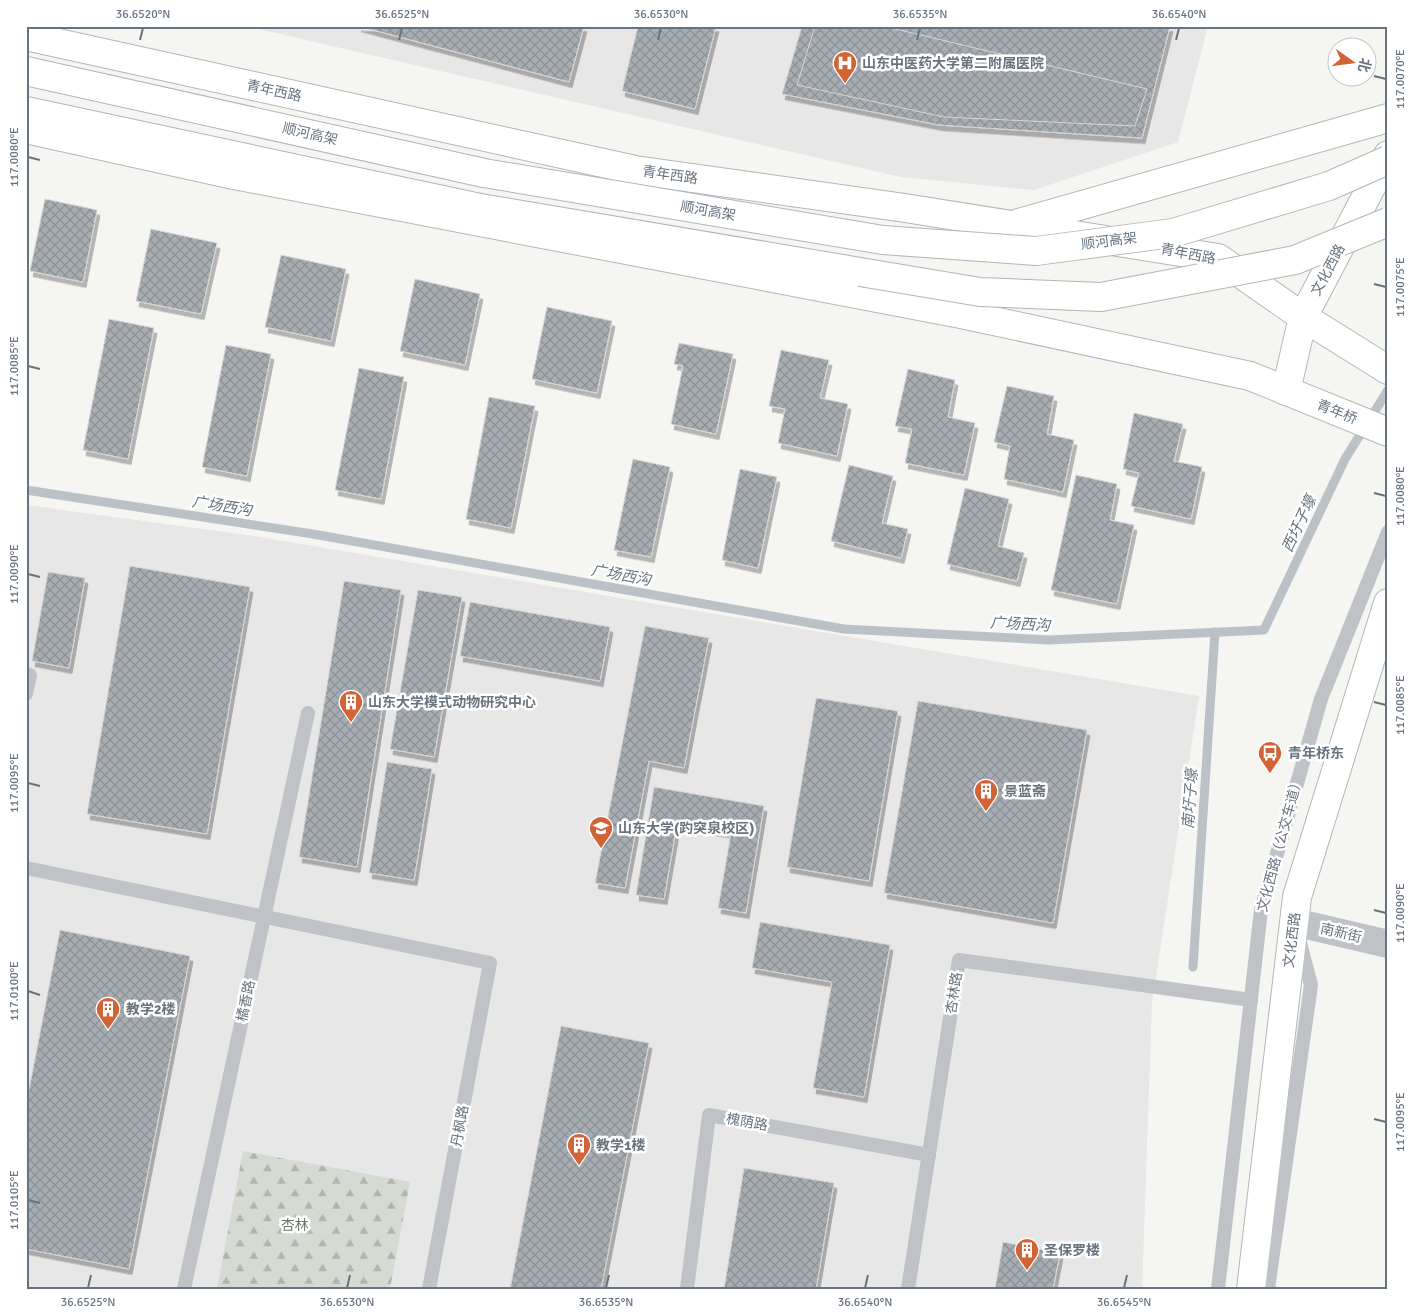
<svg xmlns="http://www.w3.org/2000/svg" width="1414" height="1315" font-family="Signika,'Noto Sans SC',sans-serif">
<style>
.built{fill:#e6e7e6}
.forest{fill:url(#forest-firs)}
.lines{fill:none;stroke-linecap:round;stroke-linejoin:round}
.stream{stroke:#bac2c8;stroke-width:9}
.building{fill:url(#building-cross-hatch);stroke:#d7d7d5;filter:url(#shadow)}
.secondary-casing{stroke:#b2b6ba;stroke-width:30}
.primary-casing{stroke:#b3b6ba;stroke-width:30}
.trunk-casing{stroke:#b2b5b8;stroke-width:30}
.service{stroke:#bfc2c6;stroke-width:14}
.tertiary{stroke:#bfc2c6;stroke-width:28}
.secondary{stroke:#fff;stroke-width:28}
.primary{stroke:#fff;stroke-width:28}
.trunk{stroke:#fff;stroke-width:28}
.trunk-bridge-casing{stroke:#b2b5b8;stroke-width:30;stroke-linecap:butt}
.trunk-bridge{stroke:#fff;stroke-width:28}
.ticks{fill:none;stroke:#677480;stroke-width:2}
.labels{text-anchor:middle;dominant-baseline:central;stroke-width:5;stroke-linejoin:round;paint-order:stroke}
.poi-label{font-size:14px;font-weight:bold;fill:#677480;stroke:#fff;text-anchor:start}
.street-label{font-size:14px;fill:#677480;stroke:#fff}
.park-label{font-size:14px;fill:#687866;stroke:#fff}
.water-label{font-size:15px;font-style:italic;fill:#63757d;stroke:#fff}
.neatline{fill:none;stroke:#677480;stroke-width:2}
.ticks-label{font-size:12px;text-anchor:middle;fill:#677480}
</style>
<defs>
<pattern id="forest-firs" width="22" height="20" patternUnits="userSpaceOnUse" patternTransform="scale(1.25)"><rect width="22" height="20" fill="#d5dad2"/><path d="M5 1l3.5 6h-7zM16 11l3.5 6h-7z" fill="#b1b5b0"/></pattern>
<pattern id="building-cross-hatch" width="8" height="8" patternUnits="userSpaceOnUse" patternTransform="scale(1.25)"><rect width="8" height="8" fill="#a7adb2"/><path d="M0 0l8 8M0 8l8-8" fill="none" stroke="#8c9196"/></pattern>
<filter id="shadow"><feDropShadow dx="3" dy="5.5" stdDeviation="0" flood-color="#0004"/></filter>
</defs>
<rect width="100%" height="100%" fill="#f5f5f2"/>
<!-- built -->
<g class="built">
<polygon points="245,26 1208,26 1178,142 1034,190 901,177"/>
<polygon points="26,505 254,536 1199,696 1152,1003 1142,1289 26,1289"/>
</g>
<!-- forest -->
<polygon class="forest" points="243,1151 410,1182 390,1289 217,1289"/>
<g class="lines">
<!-- stream -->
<g class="stream">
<polyline points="26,490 313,534 844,629 1049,640 1264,630 1345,459 1388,390"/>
<polyline points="1193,967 1215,632"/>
</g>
</g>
<!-- building -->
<g class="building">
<polygon points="358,26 584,26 569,82"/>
<polygon points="638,26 716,26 695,109 622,91"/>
<polygon points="802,26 1170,26 1142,138 939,125 782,94"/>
<polygon points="815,26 883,26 1147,89 1135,126 944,117 797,85"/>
<polygon points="45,199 97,210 83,282 30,271"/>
<polygon points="151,229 217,243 201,314 136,301"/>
<polygon points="281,255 346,269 331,341 265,327"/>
<polygon points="415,279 480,294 465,365 400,351"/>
<polygon points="547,307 612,321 597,393 532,379"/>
<polygon points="109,319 154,328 128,459 83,450"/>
<polygon points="679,343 733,354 716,434 671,424 683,366 674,364"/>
<polygon points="226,345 271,354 247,476 202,467"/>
<polygon points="781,350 829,360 820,398 848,404 837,456 778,443 785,409 769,406"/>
<polygon points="359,368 404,377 381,499 335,490"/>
<polygon points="908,369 955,380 948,417 975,423 964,475 905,463 912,429 895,426"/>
<polygon points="1007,386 1054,396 1047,434 1074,440 1063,492 1004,479 1010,446 994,442"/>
<polygon points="489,397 535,406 511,528 466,519"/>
<polygon points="1134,413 1183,424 1174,461 1202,467 1191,519 1131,506 1139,473 1123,469"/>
<polygon points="633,459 670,467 651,557 614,550"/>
<polygon points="849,465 893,476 882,523 908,529 901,558 831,541"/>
<polygon points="740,469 777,477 758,568 722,560"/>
<polygon points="1076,475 1117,484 1110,520 1134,525 1117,604 1051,590"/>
<polygon points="965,488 1009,499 998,546 1024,553 1017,581 947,564"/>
<polygon points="130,566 250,587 207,834 87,814"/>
<polygon points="48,572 85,578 69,668 32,661"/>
<polygon points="344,581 401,590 357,867 299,857"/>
<polygon points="418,590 462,597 434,757 390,749"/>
<polygon points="470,602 610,627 600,681 460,656"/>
<polygon points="645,626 709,638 684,768 649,761 625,888 595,883"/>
<polygon points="816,698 898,711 869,881 787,867"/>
<polygon points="918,701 1087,730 1053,923 884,893"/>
<polygon points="387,762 432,769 414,880 369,873"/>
<polygon points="654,787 764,806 746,913 718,908 731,833 677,824 664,899 636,895"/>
<polygon points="760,922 890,945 864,1097 813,1088 832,982 752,968"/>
<polygon points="60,930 190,956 129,1269 26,1249 26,1105"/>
<polygon points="561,1026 649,1043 601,1289 510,1289"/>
<polygon points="744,1168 834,1183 816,1289 724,1289"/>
<polygon points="1003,1242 1060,1253 1053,1289 995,1289"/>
</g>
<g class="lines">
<!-- secondary casing -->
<g class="secondary-casing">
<polyline id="secondary" points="1251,1289 1297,897 1388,603"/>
</g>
<!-- primary casing -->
<g class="primary-casing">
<g id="primary">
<polyline points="26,36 635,170 905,208 1218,258 1303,317 1388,370"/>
<polyline points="26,129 234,175 961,314 1250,376 1388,432"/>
<polyline points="1019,223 1388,118"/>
<polyline points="1286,391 1303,317 1388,155"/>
</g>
</g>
<!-- trunk casing -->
<g class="trunk-casing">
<g id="trunk">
<polyline points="26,71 484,173"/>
<polyline points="26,111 480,208 860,272"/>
</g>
</g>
<!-- service -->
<g class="service">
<polyline points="26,694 30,675"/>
<polyline points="26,868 490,963 429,1289"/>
<polyline points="184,1289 308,713"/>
<polyline points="687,1289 709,1115 929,1155"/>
<polyline points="908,1289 959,960 1251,1000"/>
<polyline points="1218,1289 1261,910 1321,699 1388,532"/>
<polyline points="1268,1289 1311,985 1299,939"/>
</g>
<!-- tertiary -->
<polyline class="tertiary" points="1294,922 1388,944"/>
<!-- secondary -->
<use href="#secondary" class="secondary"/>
<!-- primary -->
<use href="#primary" class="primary"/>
<!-- trunk -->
<use href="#trunk" class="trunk"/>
<!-- trunk-bridge casing -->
<g class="trunk-bridge-casing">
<g id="trunk-bridge">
<polyline points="484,173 883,240 1036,251 1173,233 1329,186 1388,160"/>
<polyline points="860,272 980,292 1101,297 1295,260 1388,222"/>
</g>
</g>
<!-- trunk-bridge -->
<use href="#trunk-bridge" class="trunk-bridge"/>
</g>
<!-- ticks -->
<path class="ticks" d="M140,40L143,28M399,40L402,28M658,40L661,28M917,40L920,28M1176,40L1179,28M1374,76L1386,79M28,157L40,160M1374,284L1386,287M28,366L40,369M1374,493L1386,496M28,574L40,577M1374,702L1386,705M28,783L40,786M1374,910L1386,913M28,991L40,995M1374,1119L1386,1122M28,1200L40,1203M88,1288L91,1275M347,1288L350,1275M606,1288L609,1275M865,1288L868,1275M1124,1288L1127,1275"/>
<!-- icons -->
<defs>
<g id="hospital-pin" transform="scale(1.25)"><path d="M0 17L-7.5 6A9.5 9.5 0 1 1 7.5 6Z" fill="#d16336" stroke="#fff"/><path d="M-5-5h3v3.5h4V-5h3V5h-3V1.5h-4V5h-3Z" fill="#fff"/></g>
<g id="building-pin" transform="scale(1.25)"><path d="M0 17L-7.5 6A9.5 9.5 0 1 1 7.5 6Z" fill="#d16336" stroke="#fff"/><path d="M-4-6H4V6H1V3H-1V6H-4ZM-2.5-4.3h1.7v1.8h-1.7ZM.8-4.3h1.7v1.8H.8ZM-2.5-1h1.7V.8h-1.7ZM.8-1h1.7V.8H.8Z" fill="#fff"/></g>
<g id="bus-pin" transform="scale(1.25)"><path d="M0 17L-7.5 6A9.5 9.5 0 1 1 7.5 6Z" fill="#d16336" stroke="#fff"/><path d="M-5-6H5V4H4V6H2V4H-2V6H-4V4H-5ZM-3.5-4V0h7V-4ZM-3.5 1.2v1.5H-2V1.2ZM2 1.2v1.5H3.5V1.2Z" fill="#fff"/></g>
<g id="university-pin" transform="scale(1.25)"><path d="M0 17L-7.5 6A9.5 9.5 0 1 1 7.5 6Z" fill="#d16336" stroke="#fff"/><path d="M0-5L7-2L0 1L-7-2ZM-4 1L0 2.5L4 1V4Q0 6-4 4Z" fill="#fff"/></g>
</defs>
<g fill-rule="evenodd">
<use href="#hospital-pin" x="845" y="63"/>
<use href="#building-pin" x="351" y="702"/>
<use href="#bus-pin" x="1270" y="753"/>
<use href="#building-pin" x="986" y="791"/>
<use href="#university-pin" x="601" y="828"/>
<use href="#building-pin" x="108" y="1009"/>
<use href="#building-pin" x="579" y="1145"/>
<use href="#building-pin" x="1027" y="1250"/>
</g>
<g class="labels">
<!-- poi labels -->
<g class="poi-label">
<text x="862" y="63">山东中医药大学第二附属医院</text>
<text x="368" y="702">山东大学模式动物研究中心</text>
<text x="1288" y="753">青年桥东</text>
<text x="1004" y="791">景蓝斋</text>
<text x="618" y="828">山东大学(趵突泉校区)</text>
<text x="126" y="1009">教学2楼</text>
<text x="596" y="1145">教学1楼</text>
<text x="1044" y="1250">圣保罗楼</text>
</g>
<!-- street labels -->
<g class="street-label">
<text transform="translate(274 91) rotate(12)">青年西路</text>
<text transform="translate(310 134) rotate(13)">顺河高架</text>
<text transform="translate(670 175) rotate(8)">青年西路</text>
<text transform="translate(708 211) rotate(10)">顺河高架</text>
<text transform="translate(1109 241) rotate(-7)">顺河高架</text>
<text transform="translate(1188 254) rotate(11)">青年西路</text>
<text transform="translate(1328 270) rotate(-62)">文化西路</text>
<text transform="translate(1337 412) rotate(22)">青年桥</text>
<text transform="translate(1280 844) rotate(-75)">文化西路（公交车道）</text>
<text transform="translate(1341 933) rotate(13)">南新街</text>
<text transform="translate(1292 940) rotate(-83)">文化西路</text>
<text transform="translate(954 993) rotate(-81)">杏林路</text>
<text transform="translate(246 1001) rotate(-78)">橘香路</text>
<text transform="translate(747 1122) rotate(10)">槐荫路</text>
<text transform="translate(460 1126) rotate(-80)">丹枫路</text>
</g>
<!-- park labels -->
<g class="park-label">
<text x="295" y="1225">杏林</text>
</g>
<!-- water labels -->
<g class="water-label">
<text transform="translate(222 506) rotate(9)">广场西沟</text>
<text transform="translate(1299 524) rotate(-65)">西圩子壕</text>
<text transform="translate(621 575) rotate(10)">广场西沟</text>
<text transform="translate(1020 624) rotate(3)">广场西沟</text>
<text transform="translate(1190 799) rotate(-86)">南圩子壕</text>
</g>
</g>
<!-- border -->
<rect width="1414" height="1315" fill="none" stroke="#ffffff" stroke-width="55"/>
<!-- north arrow -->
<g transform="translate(1352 62) rotate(104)"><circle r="24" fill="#ffffff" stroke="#c2c7cc"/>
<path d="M0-4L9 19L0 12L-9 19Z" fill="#d16336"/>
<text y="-8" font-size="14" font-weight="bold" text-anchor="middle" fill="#677480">北</text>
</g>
<rect x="28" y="28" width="1358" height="1260" class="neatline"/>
<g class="ticks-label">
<text x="143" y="18">36.6520°N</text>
<text x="402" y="18">36.6525°N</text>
<text x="661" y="18">36.6530°N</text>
<text x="920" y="18">36.6535°N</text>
<text x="1179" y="18">36.6540°N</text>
<text transform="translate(1400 79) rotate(-90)" y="4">117.0070°E</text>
<text transform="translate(14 157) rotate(-90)" y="4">117.0080°E</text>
<text transform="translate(1400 287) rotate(-90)" y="4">117.0075°E</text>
<text transform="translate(14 366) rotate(-90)" y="4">117.0085°E</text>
<text transform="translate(1400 496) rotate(-90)" y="4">117.0080°E</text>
<text transform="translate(14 574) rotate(-90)" y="4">117.0090°E</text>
<text transform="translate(1400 705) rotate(-90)" y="4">117.0085°E</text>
<text transform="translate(14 783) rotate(-90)" y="4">117.0095°E</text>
<text transform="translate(1400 913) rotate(-90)" y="4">117.0090°E</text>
<text transform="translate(14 991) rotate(-90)" y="4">117.0100°E</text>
<text transform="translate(1400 1122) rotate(-90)" y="4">117.0095°E</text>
<text transform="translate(14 1200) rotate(-90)" y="4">117.0105°E</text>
<text x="88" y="1306">36.6525°N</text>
<text x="347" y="1306">36.6530°N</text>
<text x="606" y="1306">36.6535°N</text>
<text x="865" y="1306">36.6540°N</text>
<text x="1124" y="1306">36.6545°N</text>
</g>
</svg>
